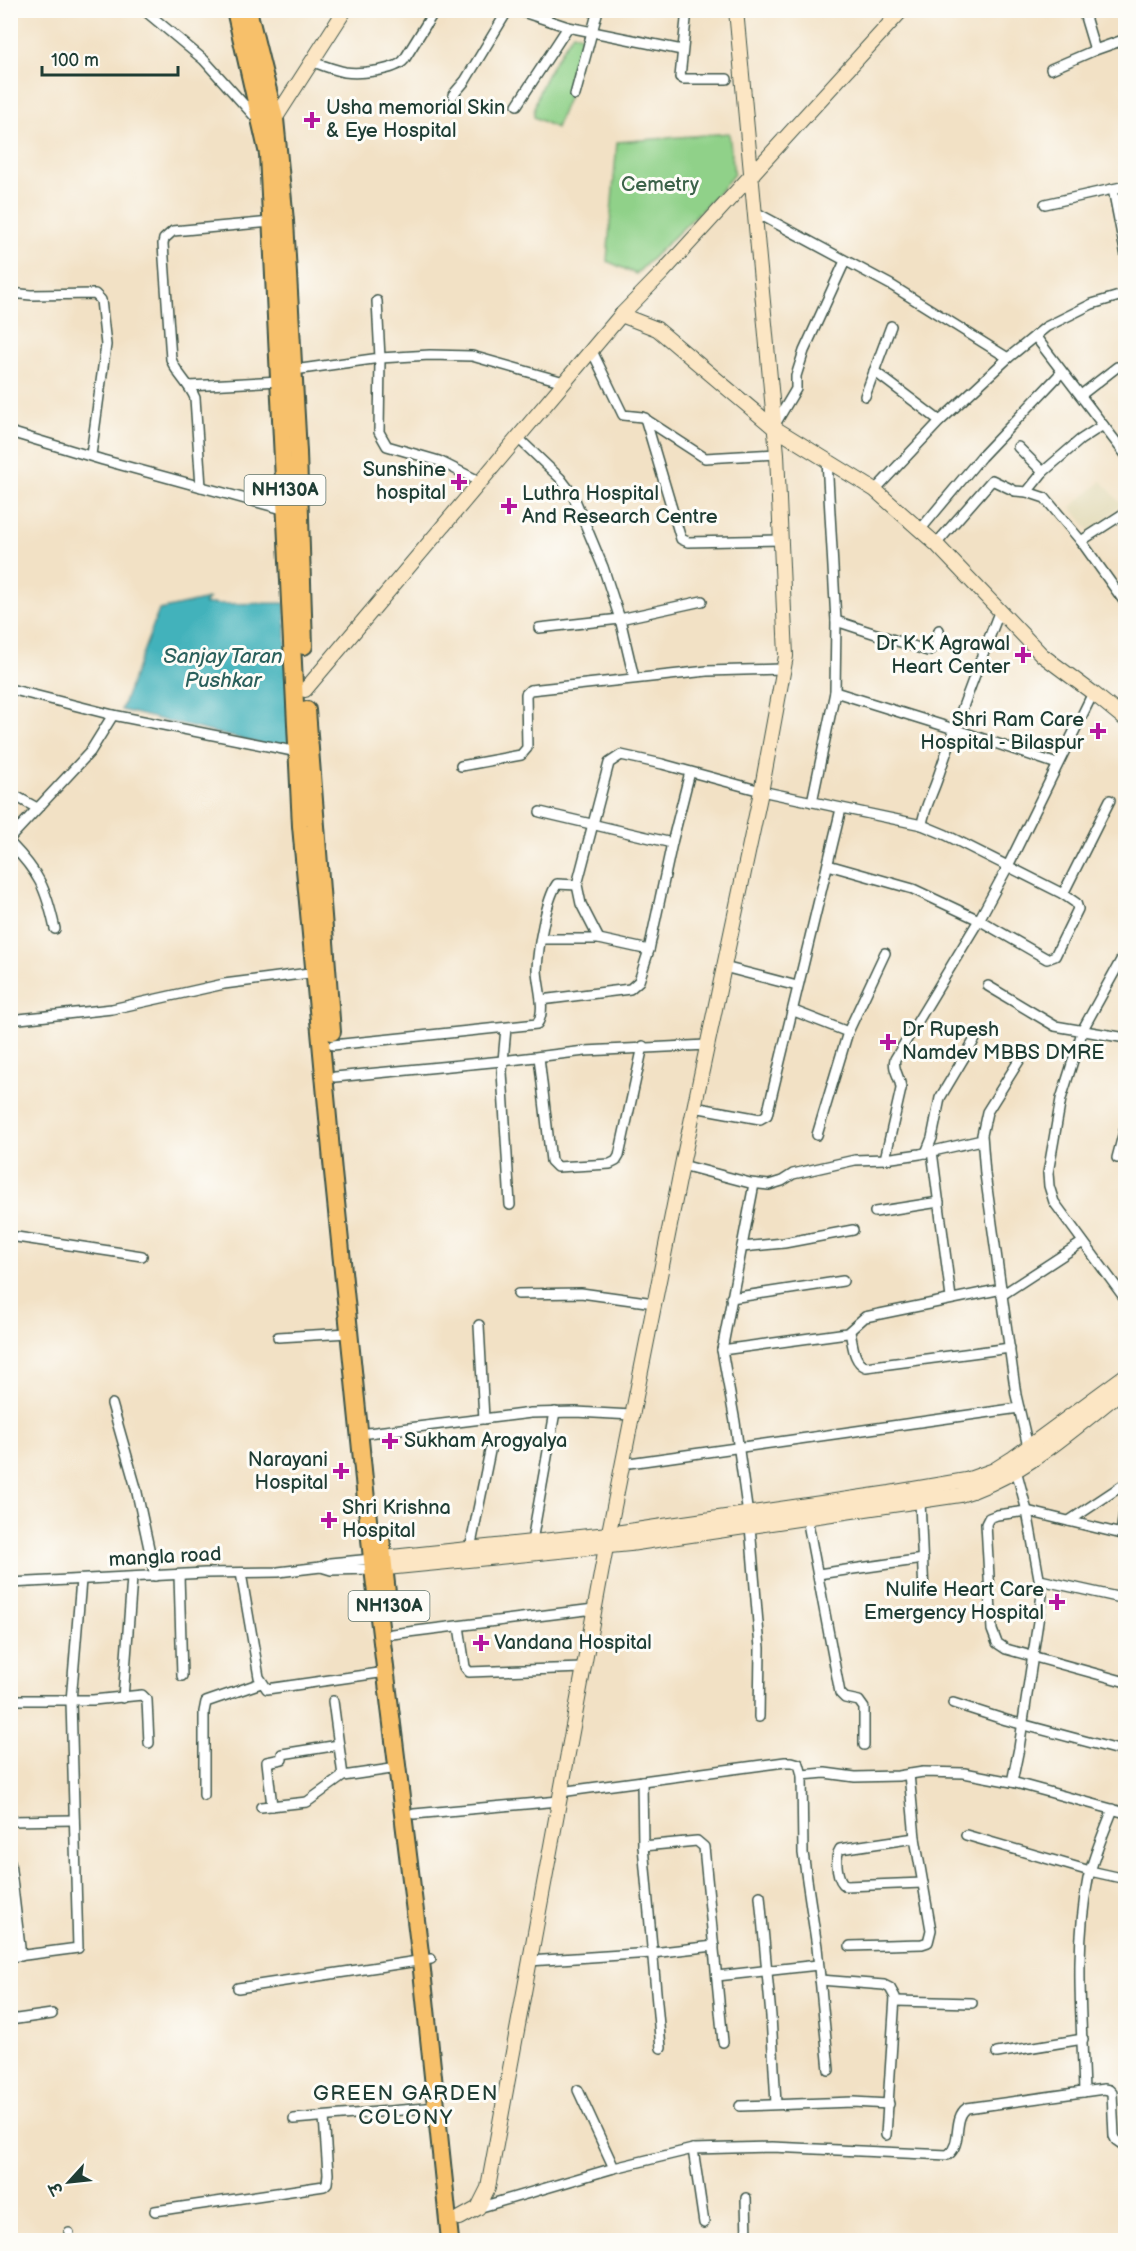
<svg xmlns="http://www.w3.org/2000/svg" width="1136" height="2251" font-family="'Balsamiq Sans','Playpen Sans Deva',sans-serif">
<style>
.built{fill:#e3dcba}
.green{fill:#90d189;stroke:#58875e;stroke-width:1.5}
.water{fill:#42b2bb;stroke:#307878;stroke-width:1.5}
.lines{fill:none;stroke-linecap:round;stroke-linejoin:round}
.street-casing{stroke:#3f564a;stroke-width:12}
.secondary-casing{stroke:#3f564a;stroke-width:16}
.highway-casing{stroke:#3f564a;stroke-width:20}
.street{stroke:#fff;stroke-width:9}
.secondary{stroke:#fce6c4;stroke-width:14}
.highway{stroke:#f7c06b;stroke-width:16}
.poi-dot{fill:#b5179e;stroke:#fdfcf7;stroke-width:2}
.labels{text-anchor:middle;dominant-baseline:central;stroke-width:6;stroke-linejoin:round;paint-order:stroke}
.shield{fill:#fdfcf7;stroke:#62766e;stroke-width:1.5}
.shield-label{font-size:18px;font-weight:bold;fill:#1f3d34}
.poi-label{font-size:20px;fill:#1f3d34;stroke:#fdfcf7;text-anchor:start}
.park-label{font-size:20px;fill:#3b6249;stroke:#fdfcf7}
.street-label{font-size:20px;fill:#1f3d34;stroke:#fdfcf7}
.water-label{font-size:21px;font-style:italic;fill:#2a605c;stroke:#fdfcf7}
.neighbourhood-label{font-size:21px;letter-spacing:1.5px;fill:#1f3d34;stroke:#fdfcf7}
</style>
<rect width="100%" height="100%" fill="#fdfcf7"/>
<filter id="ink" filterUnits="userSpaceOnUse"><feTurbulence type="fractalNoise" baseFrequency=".0167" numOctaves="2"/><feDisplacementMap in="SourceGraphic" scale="12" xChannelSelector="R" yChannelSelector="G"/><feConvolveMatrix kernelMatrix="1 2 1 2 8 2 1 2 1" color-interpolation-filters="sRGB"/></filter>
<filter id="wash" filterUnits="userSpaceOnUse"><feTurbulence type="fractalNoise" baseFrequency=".008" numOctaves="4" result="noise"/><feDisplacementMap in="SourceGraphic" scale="24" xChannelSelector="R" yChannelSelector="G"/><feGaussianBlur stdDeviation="1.35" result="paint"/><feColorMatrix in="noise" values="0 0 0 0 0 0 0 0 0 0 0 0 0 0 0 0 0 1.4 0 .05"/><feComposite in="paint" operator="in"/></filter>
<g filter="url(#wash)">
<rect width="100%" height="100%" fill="#f2e1c5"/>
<!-- built -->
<polygon class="built" points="1102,481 1122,505 1090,531 1071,507"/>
<!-- green -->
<g class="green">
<path d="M573,33L585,37L568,98L556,128L534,117C533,91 559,55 573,33Z"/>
<polygon points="729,133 734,174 717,195 636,274 607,261 617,142"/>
</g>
<!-- water -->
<polygon class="water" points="208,599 204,604 285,603 290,751 121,710 159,610"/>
</g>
<g filter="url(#ink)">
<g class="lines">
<!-- street casing -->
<g class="street-casing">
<g id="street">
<polyline points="144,10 204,60 256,118"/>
<polyline points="517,10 568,27 682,50"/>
<polyline points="687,10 680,77 683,79 727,79"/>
<polyline points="884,10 894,19"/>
<polyline points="1083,10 1095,50"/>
<path d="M312,62C323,65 334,70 345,72C358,74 395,71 404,60L435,10"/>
<polyline points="1051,69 1095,50 1126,39"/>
<polyline points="453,95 465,81 508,10"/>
<polyline points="575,95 598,10"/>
<polyline points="517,105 568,27"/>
<polyline points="1113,189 1126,256"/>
<polyline points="1045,204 1126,186"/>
<polyline points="755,212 891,285 1008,358"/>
<polyline points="10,293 31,295 95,294 101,300 106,345 91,455"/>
<polyline points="377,301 380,358 379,432 387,446 439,461 479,481"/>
<polyline points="1035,336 1103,425"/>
<polyline points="592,351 623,415 642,417 705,458 777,454"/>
<polyline points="294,370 380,358 430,355 472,356 564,382"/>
<polyline points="874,371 940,421"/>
<polyline points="189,386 280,381"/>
<polyline points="1081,395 1117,367"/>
<polyline points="865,396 891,326"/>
<polyline points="645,418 681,539 688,542 781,540"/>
<polyline points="774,426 796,389 796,376 804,351 845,261"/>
<polyline points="10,432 103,460 286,510"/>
<polyline points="517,437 560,478 573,495 603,567 620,619 634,678"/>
<polyline points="1043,472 1080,440 1103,425 1126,455"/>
<path d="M201,487L195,398C189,383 176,374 171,359L163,244L164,239L173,231L271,222"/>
<polyline points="875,490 940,421 1008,358 1046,327 1092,304 1126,294"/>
<polyline points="1027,492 1045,498 1081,541 1126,604"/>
<polyline points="920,530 981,457 1061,373"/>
<polyline points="1081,541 1126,512"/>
<polyline points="936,544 992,480 1015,491 1027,492 1043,472 1018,447"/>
<polyline points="836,621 928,651 936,646 939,630"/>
<polyline points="539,628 620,619 702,601"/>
<polyline points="10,689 113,715 298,752"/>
<polyline points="835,692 954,729 1057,764"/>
<polyline points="461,766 521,755 527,748 526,694 530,690 707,671 783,669"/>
<polyline points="10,793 37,808"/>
<polyline points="812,802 835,692 836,621 827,460"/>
<polyline points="540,812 672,843"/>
<path d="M922,825C924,808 933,793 938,777C957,721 978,666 1000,610"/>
<polyline points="10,838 90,752 113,715"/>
<path d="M10,843C39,873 46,888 55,929"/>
<polyline points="1063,894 1110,800"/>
<polyline points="542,939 599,939 649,950"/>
<polyline points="599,939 581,904 577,885 609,763 621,755 662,764 761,791 922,825 946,835 1063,894 1076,903 1078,909 1055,956 1047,959 979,920 913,889 828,865"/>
<polyline points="1126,951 1083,1029 1061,1099 1048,1173 1049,1186 1054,1202 1126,1300"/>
<polyline points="724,967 797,986"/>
<polyline points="988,986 1055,1026 1126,1038"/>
<polyline points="541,1000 630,989 639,981 649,950 672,843 690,772"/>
<polyline points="794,1011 848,1032"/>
<polyline points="10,1020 112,1009 224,984 317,972"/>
<polyline points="506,1028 502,1072 510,1205"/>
<path d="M333,1045L537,1024C547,1010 537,985 537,969C538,948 546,900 557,884L577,885"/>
<polyline points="1022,1056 987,1112 982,1135 985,1174 1016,1395 1029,1451"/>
<polyline points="539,1057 551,1161 557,1167 610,1164 616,1161 619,1156 643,1046"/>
<polyline points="335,1077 502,1061 585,1051 707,1045"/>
<polyline points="694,1107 760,1119 767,1115 841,809"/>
<polyline points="817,1135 848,1032 885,953"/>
<polyline points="932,1151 951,1298"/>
<polyline points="926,1153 932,1138 940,1098 975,1039"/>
<polyline points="1117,1158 1126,1124"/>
<path d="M885,1159L901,1089C901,1078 892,1070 895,1059L979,920L1007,868L1093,693"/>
<polyline points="682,1165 750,1183 769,1185 782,1181 793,1174 855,1160 885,1159 920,1154 982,1140"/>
<polyline points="875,1212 939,1202"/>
<polyline points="10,1236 142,1256"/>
<polyline points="742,1247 784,1243 853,1230"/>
<polyline points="518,1294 581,1293 654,1303"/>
<polyline points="1002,1295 1083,1242"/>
<polyline points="731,1298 843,1281"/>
<polyline points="479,1325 484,1419"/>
<path d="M850,1332C853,1344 853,1362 866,1367L1010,1348"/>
<polyline points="278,1337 349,1333"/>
<polyline points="722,1350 847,1333 865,1317 1002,1289"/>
<polyline points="1118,1394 1126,1406"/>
<polyline points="112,1404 136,1488 155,1576"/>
<polyline points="368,1433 531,1413 576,1412 632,1415"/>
<polyline points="622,1464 1019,1408"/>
<polyline points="920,1501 924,1594"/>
<polyline points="748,1515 735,1422 722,1350 754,1184"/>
<polyline points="807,1518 840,1693 845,1698 859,1701 864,1708 864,1745"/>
<polyline points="1069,1521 1126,1483"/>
<polyline points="750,1526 760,1648 759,1717"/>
<polyline points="1121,1534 1126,1498"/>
<polyline points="1126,1535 1027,1511 997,1515 989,1518 986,1524 992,1630 997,1643 1006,1649 1126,1682"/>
<polyline points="532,1541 555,1412"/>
<polyline points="470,1549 490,1451"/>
<polyline points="321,1567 330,1563 372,1559"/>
<polyline points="241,1573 259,1677 267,1689 386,1672"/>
<polyline points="818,1574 923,1559"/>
<polyline points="179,1575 182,1676"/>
<polyline points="1040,1580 1126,1599"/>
<polyline points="10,1583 205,1573 278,1572 321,1567 331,1570 373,1569"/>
<polyline points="459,1626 465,1667 469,1672 583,1668"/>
<polyline points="392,1634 594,1609"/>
<polyline points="123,1698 132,1578"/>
<polyline points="10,1700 93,1700 142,1695 147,1700 149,1743"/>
<polyline points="333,1701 343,1776"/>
<polyline points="953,1703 1006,1720 1126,1752"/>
<polyline points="802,1775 825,1773 855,1777 898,1776 923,1772 964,1773 1012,1782 1126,1813"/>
<polyline points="642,1781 643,1846 661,2048"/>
<polyline points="1012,1782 1019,1748 1042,1595 1027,1511 1015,1466"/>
<polyline points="560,1792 785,1762 792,1762 799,1764 802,1775 803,1853 817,1947 829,2070"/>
<polyline points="204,1795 204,1712 206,1702 261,1683"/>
<polyline points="272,1806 267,1762 282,1759 282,1754 339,1745"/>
<polyline points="261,1807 307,1802 343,1776 398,1768"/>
<polyline points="414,1814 559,1801"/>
<polyline points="10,1821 74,1820"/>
<polyline points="966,1835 1090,1871 1126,1879"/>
<path d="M915,1838L840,1849C834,1858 837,1881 846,1886L923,1883"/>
<polyline points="643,1846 697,1841 704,1847 723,2042"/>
<polyline points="10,1862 21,1956"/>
<polyline points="760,1896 771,2016 776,2104"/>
<polyline points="850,1946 922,1944 928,1942 931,1930 915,1838 909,1774"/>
<polyline points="10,1957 78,1948 71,1701 81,1580"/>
<polyline points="529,1961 652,1953 714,1946"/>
<polyline points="717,1976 818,1965"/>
<polyline points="820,1980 884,1985 890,1988 895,1997 886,2135"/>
<polyline points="238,1988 431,1959"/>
<polyline points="896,2001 972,2003"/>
<polyline points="10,2020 52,2014"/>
<polyline points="997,2053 1083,2039"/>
<polyline points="578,2090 614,2168"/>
<path d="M1084,2092C1082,2022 1074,1948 1088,1879C1094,1855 1104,1832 1113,1809"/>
<polyline points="740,2106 853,2102 889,2104"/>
<polyline points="294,2119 438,2107"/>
<polyline points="693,2149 704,2223"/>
<polyline points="746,2198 747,2240"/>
<path d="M478,2208L614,2168L693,2149L772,2147L948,2155C963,2144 952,2118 967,2108L1104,2089L1109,2090L1112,2093L1114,2136L1116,2140L1126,2147"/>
<polyline points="155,2211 324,2186 327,2183 328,2174 324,2117"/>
<polyline points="69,2233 69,2240"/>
</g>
</g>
<!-- secondary casing -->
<g class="secondary-casing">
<g id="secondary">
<polyline points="275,119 345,10"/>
<polyline points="621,315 657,329 773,427 875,490 936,544 1042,655 1093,693 1126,720"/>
<polyline points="305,690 621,315 662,273 902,10"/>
<polyline points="373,1559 608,1534 890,1493 966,1480 994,1470 1013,1458 1126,1375"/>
<path d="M376,1569L630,1544L960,1495C1023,1477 1074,1428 1126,1388"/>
<polyline points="460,2218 478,2208 488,2188 606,1547 682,1165 762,787 786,656 777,454 736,10"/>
</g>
</g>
<!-- highway casing -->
<g class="highway-casing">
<g id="highway">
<polyline points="235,10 268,154 301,826 333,1172 373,1569 421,1961 450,2240"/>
<polyline points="248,10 275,119 285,221 298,452 304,646"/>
<polyline points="307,710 332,1032"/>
<polyline points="381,1538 388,1602"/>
</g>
</g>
<!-- street -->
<use href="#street" class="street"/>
<!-- secondary -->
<use href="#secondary" class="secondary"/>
<!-- highway -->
<use href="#highway" class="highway"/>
</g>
</g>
<!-- markers -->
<g class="poi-dot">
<path d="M309 111h6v6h6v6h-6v6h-6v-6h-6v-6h6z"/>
<path d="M456 473h6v6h6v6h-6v6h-6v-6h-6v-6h6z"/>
<path d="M506 497h6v6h6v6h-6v6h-6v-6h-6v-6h6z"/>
<path d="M1020 646h6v6h6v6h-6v6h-6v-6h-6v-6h6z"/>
<path d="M1095 722h6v6h6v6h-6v6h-6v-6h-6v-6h6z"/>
<path d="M885 1033h6v6h6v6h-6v6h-6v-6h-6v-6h6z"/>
<path d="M387 1432h6v6h6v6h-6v6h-6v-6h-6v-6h6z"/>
<path d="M338 1462h6v6h6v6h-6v6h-6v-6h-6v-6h6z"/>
<path d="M326 1511h6v6h6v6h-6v6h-6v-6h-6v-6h6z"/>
<path d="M1054 1593h6v6h6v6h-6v6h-6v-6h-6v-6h6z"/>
<path d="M478 1634h6v6h6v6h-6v6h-6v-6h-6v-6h6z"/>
</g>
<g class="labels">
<!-- shield labels -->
<g class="shield">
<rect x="244.5" y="475" width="81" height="30" rx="4.5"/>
<rect x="348.5" y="1591" width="81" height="30" rx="4.5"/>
</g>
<g class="shield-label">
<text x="285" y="490">NH130A</text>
<text x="389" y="1606">NH130A</text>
</g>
<!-- poi labels -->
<g class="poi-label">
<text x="326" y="108">Usha memorial Skin<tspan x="326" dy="23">&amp; Eye Hospital</tspan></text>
<text x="446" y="470" text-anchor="end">Sunshine<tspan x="446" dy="23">hospital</tspan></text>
<text x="522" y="494">Luthra Hospital<tspan x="522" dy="23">And Research Centre</tspan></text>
<text x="1010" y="644" text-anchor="end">Dr K K Agrawal<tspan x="1010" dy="23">Heart Center</tspan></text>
<text x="1084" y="720" text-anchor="end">Shri Ram Care<tspan x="1084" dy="23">Hospital - Bilaspur</tspan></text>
<text x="902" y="1030">Dr Rupesh<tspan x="902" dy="23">Namdev MBBS DMRE</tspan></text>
<text x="404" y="1441">Sukham Arogyalya</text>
<text x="328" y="1460" text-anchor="end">Narayani<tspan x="328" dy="23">Hospital</tspan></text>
<text x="342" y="1508">Shri Krishna<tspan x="342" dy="23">Hospital</tspan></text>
<text x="1044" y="1590" text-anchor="end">Nulife Heart Care<tspan x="1044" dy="23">Emergency Hospital</tspan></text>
<text x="494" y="1643">Vandana Hospital</text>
</g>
<!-- park labels -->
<g class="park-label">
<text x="660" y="185">Cemetry</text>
</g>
<!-- street labels -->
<g class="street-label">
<text transform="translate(165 1557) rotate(-3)">mangla road</text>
</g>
<!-- water labels -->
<g class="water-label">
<text x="223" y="656">Sanjay Taran<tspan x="223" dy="24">Pushkar</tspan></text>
</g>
<!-- neighbourhood labels -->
<g class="neighbourhood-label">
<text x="406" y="2093">GREEN GARDEN<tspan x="406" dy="24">COLONY</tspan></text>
</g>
</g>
<!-- margin -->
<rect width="1136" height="2251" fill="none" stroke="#fdfcf7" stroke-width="36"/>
<!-- north arrow -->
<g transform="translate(69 2182) rotate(243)" stroke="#fdfcf7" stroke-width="4.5" paint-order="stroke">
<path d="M0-4.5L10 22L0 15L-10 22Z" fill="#1f3d34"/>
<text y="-9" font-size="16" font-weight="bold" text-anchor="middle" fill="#1f3d34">उ</text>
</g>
<!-- scale -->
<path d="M42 66v9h136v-9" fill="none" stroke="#1f3d34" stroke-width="3"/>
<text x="51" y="66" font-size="18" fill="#1f3d34" stroke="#fdfcf7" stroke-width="4.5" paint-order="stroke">100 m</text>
</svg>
